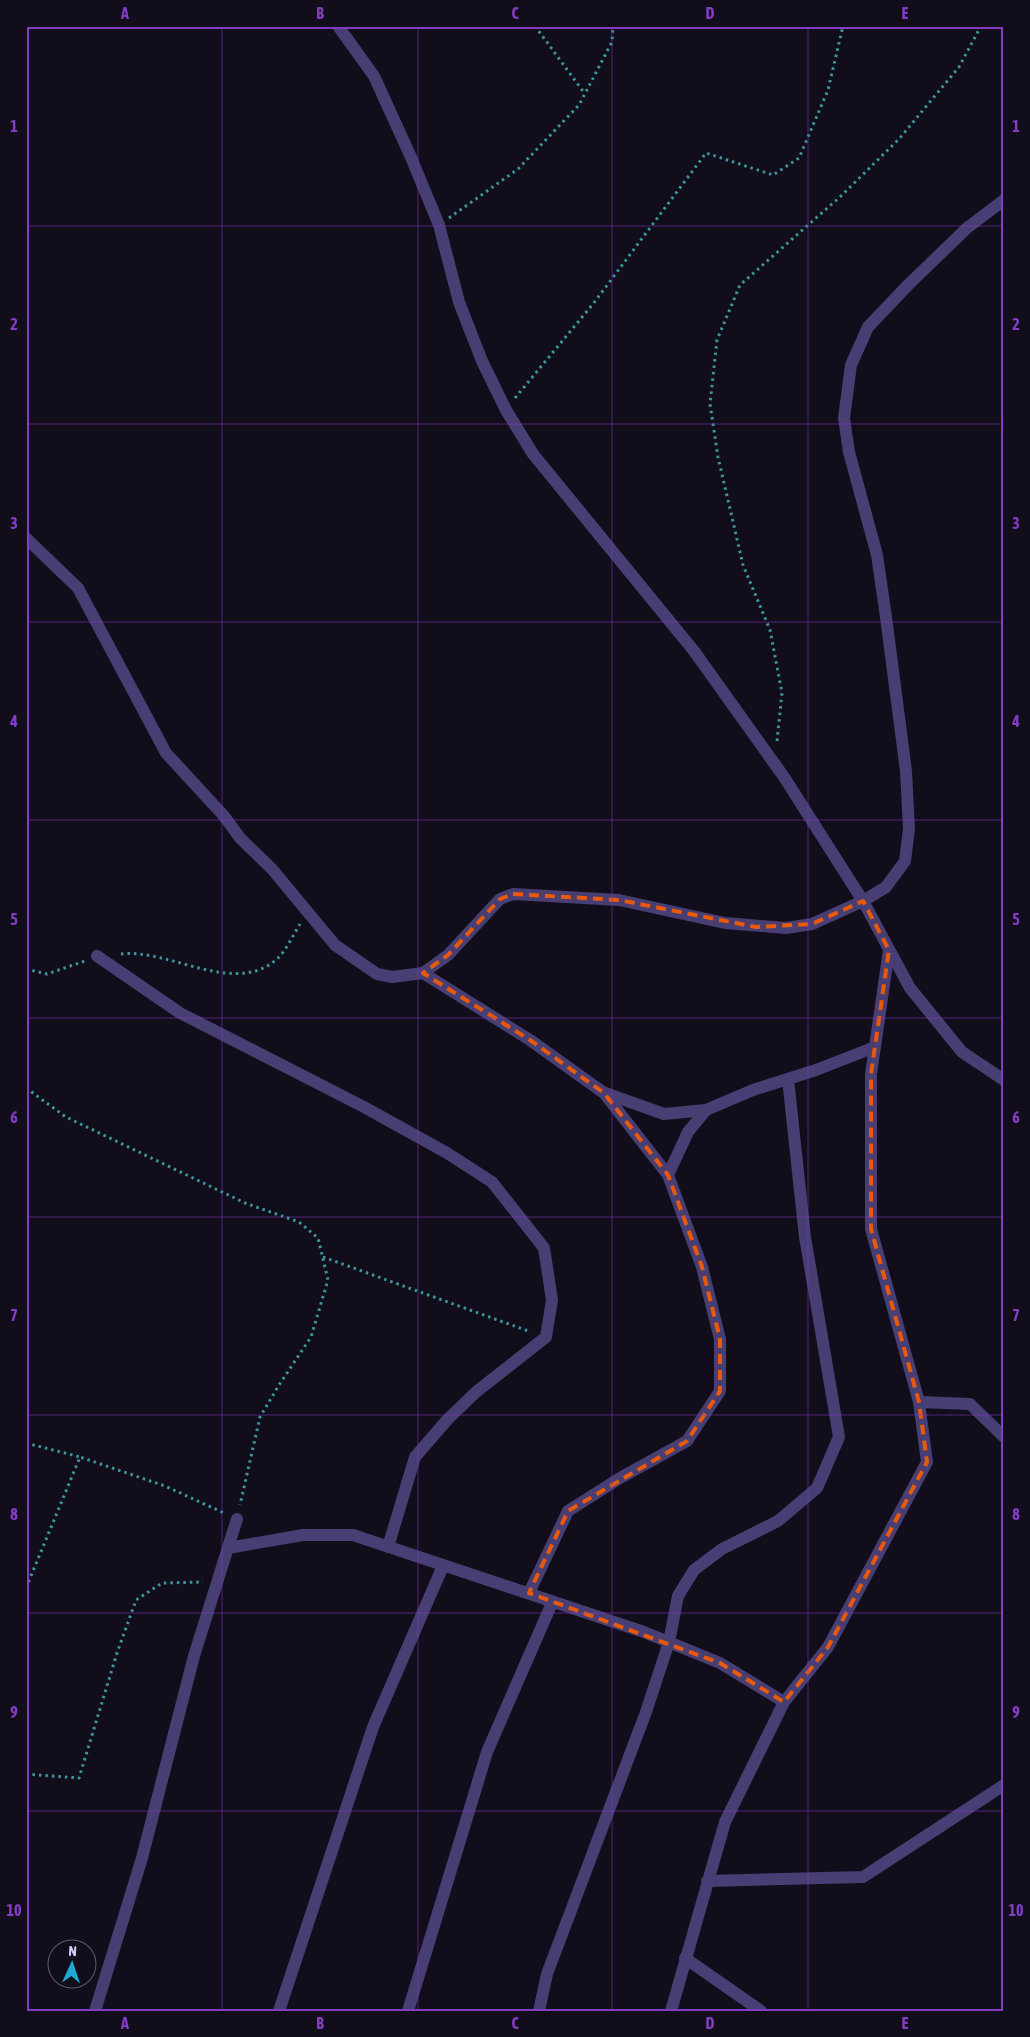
<svg xmlns="http://www.w3.org/2000/svg" width="1030" height="2037" font-family="'Asap Condensed',sans-serif">
<style>
.lines{fill:none;stroke-linecap:round;stroke-linejoin:round}
.path{stroke:#3b979e;stroke-width:3;stroke-dasharray:2.5 4;stroke-linecap:butt}
.minor{stroke:#473e73;stroke-width:12}
.marked{fill:none;stroke:#e8590c;stroke-width:4;stroke-dasharray:10 6;stroke-linejoin:round}
.grid{fill:none;stroke:#843cc5;stroke-width:1;stroke-opacity:0.55}
.neatline{fill:none;stroke:#843cc5;stroke-width:2}
.grid-label{font-size:16px;text-anchor:middle;font-weight:bold;fill:#843cc5}
</style>
<rect width="100%" height="100%" fill="#110d1a"/>
<g class="lines">
<!-- path -->
<g class="path">
<polyline points="535,26 585,94"/>
<polyline points="449,218 518,169 579,105 612,42 613,26"/>
<polyline points="515,398 593,304 706,153 773,175 799,158 828,90 843,26"/>
<polyline points="777,741 782,693 770,630 743,565 718,457 710,404 717,340 740,285 841,196 899,139 959,67 981,26"/>
<path d="M121,954C169,948 234,997 277,959C286,951 293,935 300,924"/>
<polyline points="26,969 47,974 85,961"/>
<polyline points="26,1088 66,1117 245,1203 299,1222 318,1238 328,1280 311,1337 279,1385 260,1417 240,1505"/>
<polyline points="323,1257 531,1332"/>
<polyline points="26,1443 80,1457"/>
<polyline points="26,1588 80,1457 165,1486 224,1513"/>
<polyline points="26,1774 79,1778 117,1653 136,1600 162,1583 203,1582"/>
</g>
<!-- minor -->
<g class="minor">
<polyline points="338,26 374,76 410,155 439,225 459,302 482,361 506,410 533,454 694,651 784,777 863,901 910,988 962,1052 1004,1080"/>
<polyline points="26,538 78,588 166,753 224,816 240,838 272,869 335,945 377,974 392,977 423,973 448,955 500,899 513,894 619,900 725,923 786,928 812,924 863,901 886,887 905,861 909,829 906,771 886,617 877,555 849,452 844,418 851,365 868,327 908,285 967,228 1004,200"/>
<polyline points="97,956 180,1013 364,1107 447,1153 492,1182 544,1248 552,1300 546,1337 476,1392 447,1420 415,1457 388,1547"/>
<polyline points="423,973 530,1040 604,1093 668,1175 702,1267 720,1339 720,1391 687,1441 620,1478 568,1511 529,1593"/>
<polyline points="605,1093 664,1114 706,1110"/>
<polyline points="668,1175 688,1132 706,1110 753,1090 816,1070 875,1047"/>
<polyline points="919,1402 970,1404 1004,1437"/>
<polyline points="228,1548 303,1535 353,1535 644,1632 720,1663 784,1702"/>
<polyline points="707,1881 863,1877 1004,1785"/>
<polyline points="685,1958 761,2011"/>
<polyline points="95,2011 142,1858 194,1656 237,1519"/>
<polyline points="279,2011 373,1727 443,1566"/>
<polyline points="408,2011 487,1752 552,1603"/>
<polyline points="539,2011 547,1974 646,1712 669,1642 678,1596 694,1570 722,1549 778,1521 817,1488 839,1437 805,1237 788,1079"/>
<polyline points="671,2011 725,1822 784,1702 828,1647 927,1462 919,1402 871,1229 871,1074 889,950"/>
</g>
</g>
<!-- marked area -->
<path class="marked" d="M513,894L619,900L756,927L812,924L863,901L889,950L871,1074V1229L919,1402L927,1462L828,1647L784,1702L720,1663L529,1593L568,1511L687,1441L720,1391V1339L702,1267L668,1175L604,1093L530,1040L423,973L448,955L500,899Z"/>
<!-- grid -->
<path class="grid" d="M222,26V2011M418,26V2011M612,26V2011M808,26V2011M26,226H1004M26,424H1004M26,622H1004M26,820H1004M26,1018H1004M26,1217H1004M26,1415H1004M26,1613H1004M26,1811H1004"/>
<!-- border -->
<rect width="1030" height="2037" fill="none" stroke="#110d1a" stroke-width="55"/>
<!-- north arrow -->
<g transform="translate(72 1964) rotate(3)"><circle r="24" fill="#110d1a" stroke="#615a73"/>
<path d="M0-4L9 19L0 12L-9 19Z" fill="#1caad5"/>
<text y="-8" font-size="14" font-weight="bold" text-anchor="middle" fill="#d8cdf8">N</text>
</g>
<rect x="28" y="28" width="974" height="1982" class="neatline"/>
<g class="grid-label">
<text x="125" y="19">A</text>
<text x="320" y="19">B</text>
<text x="515" y="19">C</text>
<text x="710" y="19">D</text>
<text x="905" y="19">E</text>
<text x="14" y="132">1</text>
<text x="1016" y="132">1</text>
<text x="14" y="330">2</text>
<text x="1016" y="330">2</text>
<text x="14" y="529">3</text>
<text x="1016" y="529">3</text>
<text x="14" y="727">4</text>
<text x="1016" y="727">4</text>
<text x="14" y="925">5</text>
<text x="1016" y="925">5</text>
<text x="14" y="1123">6</text>
<text x="1016" y="1123">6</text>
<text x="14" y="1321">7</text>
<text x="1016" y="1321">7</text>
<text x="14" y="1520">8</text>
<text x="1016" y="1520">8</text>
<text x="14" y="1718">9</text>
<text x="1016" y="1718">9</text>
<text x="14" y="1916">10</text>
<text x="1016" y="1916">10</text>
<text x="125" y="2029">A</text>
<text x="320" y="2029">B</text>
<text x="515" y="2029">C</text>
<text x="710" y="2029">D</text>
<text x="905" y="2029">E</text>
</g>
</svg>
